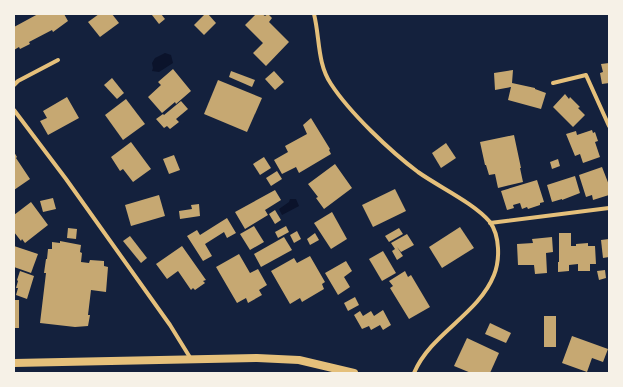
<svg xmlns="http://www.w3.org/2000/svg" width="623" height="387" font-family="Cabin,sans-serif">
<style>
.water{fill:#0b132b}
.building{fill:#c6a872}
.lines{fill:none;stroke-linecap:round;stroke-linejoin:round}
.minor{stroke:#e5c07b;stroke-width:4}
.secondary{stroke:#e5c07b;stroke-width:8}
</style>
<rect width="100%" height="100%" fill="#14213d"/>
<!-- water -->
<g class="water">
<polygon points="165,53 171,55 173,63 159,72 152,71 153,68 152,63 155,58"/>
<polygon points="290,199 296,199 299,206 282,215 279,209 289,202"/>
</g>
<!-- building -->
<g class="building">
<polygon points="38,14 64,14 68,21 53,32 52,30 29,42 30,44 20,49 19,47 14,50 14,27"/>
<polygon points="99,14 112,14 119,23 100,37 88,22"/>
<polygon points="153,14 161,14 165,19 159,24 152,15"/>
<polygon points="205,14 208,14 216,23 204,35 194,25"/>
<polygon points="256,14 262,14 265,16 268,14 272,18 269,22 289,42 266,66 253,53 263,43 245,25"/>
<polygon points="609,63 609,83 602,84 600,73 603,72 601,64"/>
<polygon points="173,69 191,91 176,104 175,102 162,113 148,97 161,85 158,82"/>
<polygon points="513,70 512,83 535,88 535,89 546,93 541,109 508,100 511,87 495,90 494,73"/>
<polygon points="231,71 255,80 252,87 229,77"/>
<polygon points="274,71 284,82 275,90 265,79"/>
<polygon points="112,78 124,93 117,99 104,85"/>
<polygon points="218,80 262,98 247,132 204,114"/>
<polygon points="565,94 569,99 570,97 580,107 578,108 585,115 573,127 553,107"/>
<polygon points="67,97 79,118 48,135 40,121 47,118 43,111"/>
<polygon points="126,99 145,124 123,140 105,115"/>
<polygon points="181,101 188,109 176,119 179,122 170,129 167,126 164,128 156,119 163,114 164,115"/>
<polygon points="311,118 330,149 329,150 331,154 299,173 296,167 282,174 274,160 288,152 285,146 307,134 303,125"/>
<polygon points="592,130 593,133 595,132 598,141 595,142 600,157 583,163 580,154 575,156 566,134 576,131 577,135"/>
<polygon points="514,135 521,168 520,168 523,182 498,188 495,174 489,175 486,165 485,165 480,142"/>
<polygon points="131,142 151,169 133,182 123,169 120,171 111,157"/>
<polygon points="446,143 456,158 441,168 432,153"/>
<polygon points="14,152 17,157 16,158 30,179 14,190"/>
<polygon points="174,155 180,170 169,174 163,159"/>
<polygon points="264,157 271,168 260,175 253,164"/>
<polygon points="558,159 560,166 552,169 550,162"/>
<polygon points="335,164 352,188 324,209 316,198 318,197 308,184"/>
<polygon points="602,167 609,185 608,186 609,195 593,200 592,195 586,197 579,175"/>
<polygon points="277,171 282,179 271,186 266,178"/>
<polygon points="575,176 580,193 562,200 562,199 552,202 547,185"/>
<polygon points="537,180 544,202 540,203 540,205 528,209 527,207 522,209 520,203 513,205 514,208 507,210 501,191"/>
<polygon points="395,189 406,211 373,227 362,205"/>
<polygon points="275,190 281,200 265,210 268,215 245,229 235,212"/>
<polygon points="159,195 165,216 131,226 125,205"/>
<polygon points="53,198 56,209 43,212 40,201"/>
<polygon points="31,202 48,225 25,243 22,239 21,241 14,232 14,215"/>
<polygon points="199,204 200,216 180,219 179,211 192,209 191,205"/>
<polygon points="275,210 281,220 275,224 269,214"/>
<polygon points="332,212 347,239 331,249 314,223"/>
<polygon points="227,218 236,233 227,238 224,232 205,244 212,256 203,261 187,236 197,230 200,235"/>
<polygon points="254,226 264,242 250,250 240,234"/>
<polygon points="286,226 289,232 278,238 275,232"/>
<polygon points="460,227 474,248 442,268 429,247"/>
<polygon points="68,228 77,229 76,239 67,238"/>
<polygon points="399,228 403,234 389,242 385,236"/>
<polygon points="297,231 301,239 294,243 290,235"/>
<polygon points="315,233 319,240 310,245 307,239"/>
<polygon points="559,233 571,233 571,246 576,246 576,244 588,243 588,246 595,246 596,264 590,264 590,271 578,271 578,264 569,265 569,271 558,272 558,262 559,262"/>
<polygon points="407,234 414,245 401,252 397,247 403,256 397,260 392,251 395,249 391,243"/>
<polygon points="130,236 147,258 141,263 123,241"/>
<polygon points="284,237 292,250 261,267 254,254"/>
<polygon points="552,237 553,252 546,253 547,273 535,274 534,265 518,265 517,244 533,243 532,239"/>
<polygon points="609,239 609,257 603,258 601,240"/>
<polygon points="60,241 81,245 80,252 82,253 81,262 89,263 90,260 104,261 104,266 108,267 106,292 91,290 88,315 90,315 88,326 75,327 40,323 46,273 44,273 46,259 47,259 48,249 52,249 52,242 60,243"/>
<polygon points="14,246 38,254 31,273 14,267"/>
<polygon points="182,246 206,280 203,281 205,283 195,290 193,288 191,290 178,271 167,279 156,264"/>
<polygon points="383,251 396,273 382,281 369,259"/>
<polygon points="239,254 250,273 258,269 267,285 259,290 262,295 248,303 246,298 237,303 216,267"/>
<polygon points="310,256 325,282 322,284 324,289 302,302 300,298 290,304 271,271 294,258 297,263"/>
<polygon points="346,261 352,271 344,277 350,287 338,295 325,273"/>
<polygon points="605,270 606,278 599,280 597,271"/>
<polygon points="20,271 34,276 27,299 16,295 18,288 16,288 18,281 17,280"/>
<polygon points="405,271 408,277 411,275 430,307 409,319 390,288 393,286 389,281"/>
<polygon points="355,297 359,305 348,311 344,303"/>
<rect x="14" y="300" width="5" height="28"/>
<polygon points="383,310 391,325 383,330 380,325 371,330 369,326 362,329 354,315 360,311 363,316 371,311 374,316"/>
<rect x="544" y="316" width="12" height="31"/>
<polygon points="490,323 511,333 506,343 485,334"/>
<polygon points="572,336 608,349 603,362 592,358 587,372 562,363"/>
<polygon points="467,338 499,353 490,373 471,373 454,366"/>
</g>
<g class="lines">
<!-- minor -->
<g class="minor">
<path d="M314,14C320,38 317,63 331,84C350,113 390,151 418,172C439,187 474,203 490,222C500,236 500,260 494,275C478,315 431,333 414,373"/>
<polyline points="553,83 586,75 609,126"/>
<polyline points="14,85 18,81 58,60"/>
<polyline points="14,110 66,179 170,325 191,359"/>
<polyline points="490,223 609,208"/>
</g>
<!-- secondary -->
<polyline class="secondary" points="14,363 257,358 299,360 354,373"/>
</g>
<!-- border -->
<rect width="623" height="387" fill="none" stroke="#f6f1e7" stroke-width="30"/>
</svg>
